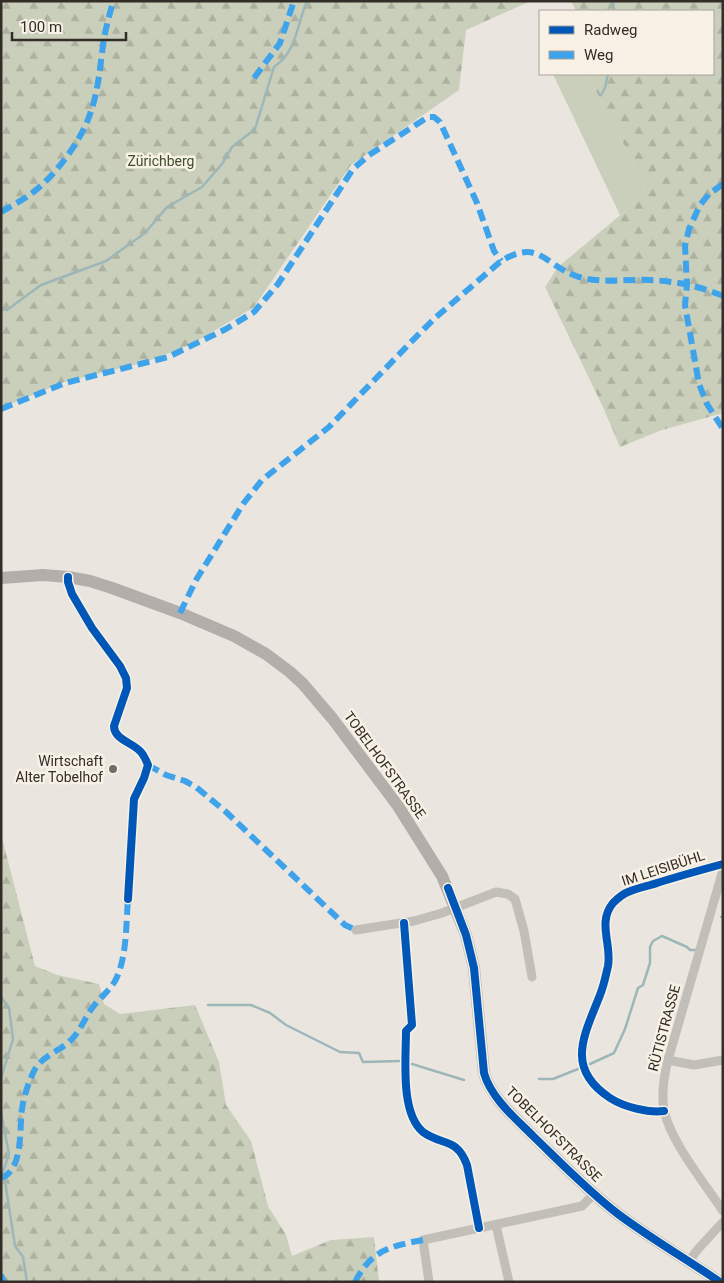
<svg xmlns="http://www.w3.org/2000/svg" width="724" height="1283" font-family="Roboto,sans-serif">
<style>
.forest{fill:url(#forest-firs)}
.garden{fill:#c9cfba}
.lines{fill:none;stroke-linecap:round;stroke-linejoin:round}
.stream{stroke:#9db7b9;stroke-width:2.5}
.minor{stroke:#c2beb8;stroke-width:9}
.secondary{stroke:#b3aea9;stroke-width:12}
.quiet{stroke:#3ea3eb;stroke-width:6;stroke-dasharray:12 6;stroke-linecap:butt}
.cycleway-casing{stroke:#f7f1e6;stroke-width:11}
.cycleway{stroke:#0057b8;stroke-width:8}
.poi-dot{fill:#736d67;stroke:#f7f1e6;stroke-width:2}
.labels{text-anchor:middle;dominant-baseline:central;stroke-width:5;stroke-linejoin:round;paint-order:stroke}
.park-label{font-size:14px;fill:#404f2d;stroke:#f7f1e6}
.poi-label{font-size:14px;fill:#332c27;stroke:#f7f1e6;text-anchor:end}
.street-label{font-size:14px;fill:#332c27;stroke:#f7f1e6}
</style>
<defs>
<pattern id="forest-firs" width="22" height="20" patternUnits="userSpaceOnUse" patternTransform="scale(1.25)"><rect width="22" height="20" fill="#c9cfba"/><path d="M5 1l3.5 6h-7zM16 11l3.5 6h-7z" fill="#adb2a0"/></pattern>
</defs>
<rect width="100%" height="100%" fill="#eae6df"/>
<!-- forest -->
<g class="forest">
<polygon points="1,1 531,1 466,30 459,90 351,165 254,307 192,344 146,362 64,382 1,408"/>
<polygon points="571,1 723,1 723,413 662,430 620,447 603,407 545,287 558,267 630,207 646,187 587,74 713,74 713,11 576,11"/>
<polygon points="1,834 35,966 57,975 99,984 104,1004 120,1014 195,1005 219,1062 226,1105 251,1141 268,1206 286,1235 292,1256 331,1240 374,1237 379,1282 1,1282"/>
</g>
<!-- garden -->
<polygon class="garden" points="553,74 587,74 646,187 630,207 620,215"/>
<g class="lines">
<!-- stream -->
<g class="stream">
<polyline points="613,1 614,11"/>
<polyline points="601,95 605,88 608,74"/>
<path d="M1,309L7,310L41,285L106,261L145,233L167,207L202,187L222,164L232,147L255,129L274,67C298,50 296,26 307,1"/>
<polyline points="721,917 723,916"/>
<polyline points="1,997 9,1008 13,1039 1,1078"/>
<polyline points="208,1005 251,1005 270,1013 286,1025 340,1052 359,1053 363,1062 400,1061"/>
<polyline points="412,1064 464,1080"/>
<polyline points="590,1064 614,1053 625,1029 638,988 643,985 650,963 650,947 653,941 662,936 687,947 690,950 695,950"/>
<polyline points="539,1079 553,1079 578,1069"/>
<polyline points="1,1113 9,1154 2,1175"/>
<polyline points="5,1181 15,1246 23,1257 27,1282"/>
</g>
<!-- minor -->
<g class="minor">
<path d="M68,577V582L72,594L92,628L120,666L126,678L127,688L114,726C114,739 131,742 140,751C144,755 146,760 148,765L144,778L134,799L128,899"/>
<path d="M723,870L668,1060C664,1076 661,1093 664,1110C671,1143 704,1182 723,1211"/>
<polyline points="356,930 414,921 442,913 496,892 508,894 515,899 524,931 532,977"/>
<path d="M408,971L412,1025L406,1031C406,1058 400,1113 423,1132C442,1146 457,1137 467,1165L479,1228"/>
<polyline points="668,1060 694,1065 723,1060"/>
<path d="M664,1111C648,1113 624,1107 610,1098C564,1068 585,1034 600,995C604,985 606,975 608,966C612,945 597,922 613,903C617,899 623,894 628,892C637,888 648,886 657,883C679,876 701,870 723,864"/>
<polyline points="496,1225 509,1282"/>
<polyline points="689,1261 698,1249 723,1222"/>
<polyline points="429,1282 423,1240 582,1206 595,1193"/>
</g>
<!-- secondary -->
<path class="secondary" d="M1,578L43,575L68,577L90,581L112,588L180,613L234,636L266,654L290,672L303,684L332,718L398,806L442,876L466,935L474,968L484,1073C491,1098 515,1118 533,1136C560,1162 588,1191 618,1214C650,1238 686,1259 720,1282"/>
<!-- quiet -->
<g class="quiet">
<polyline points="254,78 280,43 294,1"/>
<polyline points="723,184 709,194 700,205 689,229 685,246 687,284 685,305 699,384 707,404 723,429"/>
<path d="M1,212C10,207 19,202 28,196C52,180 81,142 90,114C99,90 100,64 104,39C106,26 110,14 113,1"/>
<polyline points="1,409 65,383 168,357 226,329 254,312 278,284 353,169 369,155 428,117 434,117 440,122 477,203 494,251 501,261"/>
<path d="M180,613L196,580L243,504L262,480L329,427L412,341L435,318L501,261C539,239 542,263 576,276C598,284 625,279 649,280C675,281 699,286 723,296"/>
<polyline points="148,765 166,775 185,781 196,787 225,811 345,925 356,930"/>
<path d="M1,1178C24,1170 19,1128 22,1109C24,1096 28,1084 33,1073C41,1055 60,1052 72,1039C81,1030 85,1017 93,1007C100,998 109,991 115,981C127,959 126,924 128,899"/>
<polyline points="1,1275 4,1282"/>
<path d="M355,1282C371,1250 391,1246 423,1240"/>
</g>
<!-- cycleway casing -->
<g class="cycleway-casing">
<g id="cycleway">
<path d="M68,577V582L72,594L92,628L120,666L126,678L127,688L114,726C114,739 131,742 140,751C144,755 146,760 148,765L144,778L134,799L128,899"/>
<path d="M448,888L466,935L474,968L484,1073C491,1098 515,1118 533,1136C560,1162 588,1191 618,1214C650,1238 686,1259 720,1282"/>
<path d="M404,923L412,1025L406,1031C406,1058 400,1113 423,1132C442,1146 457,1137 467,1165L479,1228"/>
<path d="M664,1111C648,1113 624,1107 610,1098C564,1068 585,1034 600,995C604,985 606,975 608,966C612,945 597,922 613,903C617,899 623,894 628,892C637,888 648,886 657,883C679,876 701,870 723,864"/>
</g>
</g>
<!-- cycleway -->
<use href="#cycleway" class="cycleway"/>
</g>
<!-- markers -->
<circle class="poi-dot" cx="113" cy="769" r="5"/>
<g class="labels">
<!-- park labels -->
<g class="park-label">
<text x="161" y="161">Zürichberg</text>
</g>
<!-- poi labels -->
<g class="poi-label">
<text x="103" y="761">Wirtschaft<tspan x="103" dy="16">Alter Tobelhof</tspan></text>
</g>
<!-- street labels -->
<g class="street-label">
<text transform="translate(385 765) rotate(54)">TOBELHOFSTRASSE</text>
<text transform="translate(663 868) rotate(-18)">IM LEISIBÜHL</text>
<text transform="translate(664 1028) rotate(-75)">RÜTISTRASSE</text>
<text transform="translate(554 1134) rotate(45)">TOBELHOFSTRASSE</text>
</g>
</g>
<!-- border -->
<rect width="724" height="1283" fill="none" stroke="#332c27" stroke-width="5"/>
<!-- legend -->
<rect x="539" y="10" width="175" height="65" fill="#f7f1e6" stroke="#a9a29a"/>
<rect x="549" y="26" width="25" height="8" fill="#0057b8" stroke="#a9a29a"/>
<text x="584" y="35" font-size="15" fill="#332c27">Radweg</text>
<rect x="549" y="51" width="25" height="8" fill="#3ea3eb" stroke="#a9a29a"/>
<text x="584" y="60" font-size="15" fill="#332c27">Weg</text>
<!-- scale -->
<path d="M12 32v8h114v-8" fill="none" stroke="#332c27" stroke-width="2.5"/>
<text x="20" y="32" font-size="15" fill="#332c27" stroke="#f7f1e6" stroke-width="4" paint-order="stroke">100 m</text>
</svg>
